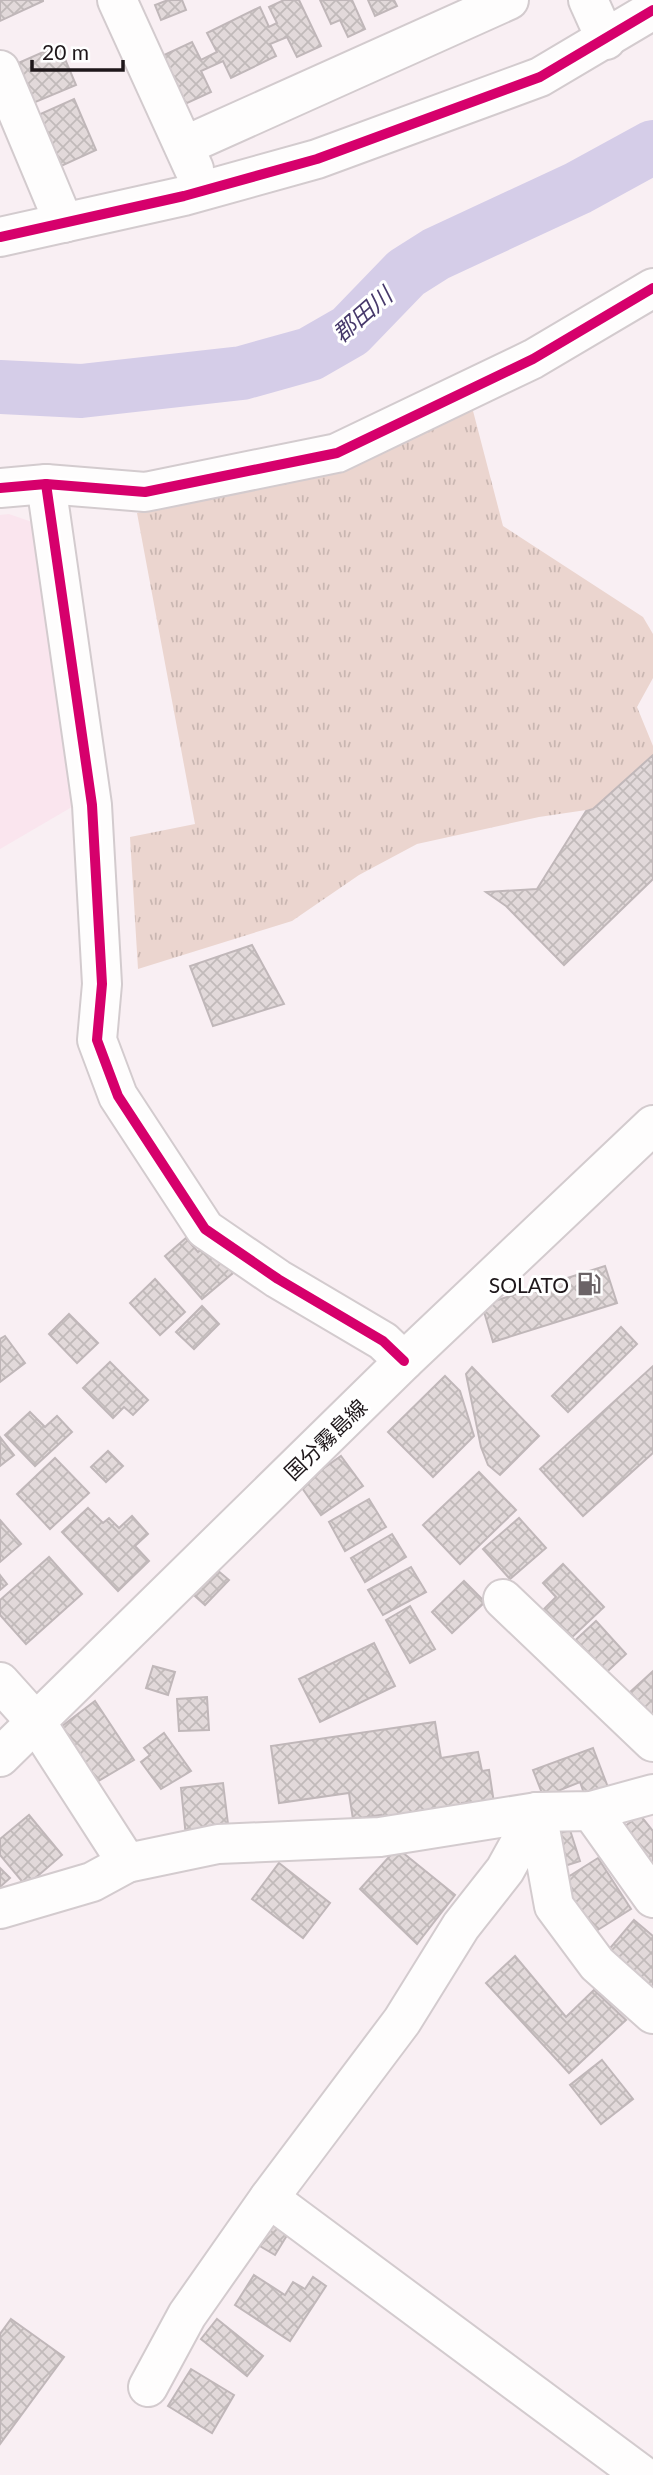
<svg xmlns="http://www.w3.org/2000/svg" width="653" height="2475" font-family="Lato,'Noto Sans JP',sans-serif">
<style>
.built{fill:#fae5ee}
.park{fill:url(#park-tufts)}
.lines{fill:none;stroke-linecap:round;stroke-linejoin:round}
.river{stroke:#d5cde8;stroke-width:54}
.building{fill:url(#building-cross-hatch);stroke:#c0b7b9;stroke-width:2}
.minor-casing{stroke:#d3cbce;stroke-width:42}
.major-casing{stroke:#d3cbce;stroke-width:42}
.minor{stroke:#fefdfd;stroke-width:38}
.major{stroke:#fefdfd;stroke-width:38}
.cycleway-casing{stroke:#fff;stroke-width:15}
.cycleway{stroke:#d6006c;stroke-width:10}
.labels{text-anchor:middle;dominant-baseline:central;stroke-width:6;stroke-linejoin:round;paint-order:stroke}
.poi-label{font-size:21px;fill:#1e171a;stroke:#fff;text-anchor:end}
.street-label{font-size:21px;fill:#1e171a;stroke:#fff}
.water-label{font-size:23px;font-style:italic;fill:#47396b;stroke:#fff}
</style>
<defs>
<pattern id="park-tufts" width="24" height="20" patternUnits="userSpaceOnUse" patternTransform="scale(1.75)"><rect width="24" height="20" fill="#ebd5cf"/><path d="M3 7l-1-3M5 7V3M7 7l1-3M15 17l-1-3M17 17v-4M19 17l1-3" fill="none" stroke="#c9b6b1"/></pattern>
<pattern id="building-cross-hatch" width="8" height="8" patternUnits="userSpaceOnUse" patternTransform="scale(1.75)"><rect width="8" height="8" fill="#e2d9da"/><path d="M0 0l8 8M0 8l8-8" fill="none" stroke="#c1baba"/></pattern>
</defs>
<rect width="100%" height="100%" fill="#f9eff3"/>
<!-- built -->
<polygon class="built" points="9,514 32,522 77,804 0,849 0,515"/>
<!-- park -->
<polygon class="park" points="472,407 503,526 643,617 653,634 653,678 637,707 653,746 653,755 593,809 539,817 417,844 359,875 292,921 138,969 130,837 195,824 137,513 345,468"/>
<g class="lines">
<!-- river -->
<polyline class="river" points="0,387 81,391 242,373 310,354 350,331 406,273 436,254 578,188 653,147"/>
</g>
<!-- building -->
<g class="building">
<polygon points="0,0 43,0 43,1 0,21"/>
<polygon points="168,0 182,0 186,10 161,20 155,5"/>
<polygon points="284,0 299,0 321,46 297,57 287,37 270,44 276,56 231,78 223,61 201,71 211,92 185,104 162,56 192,42 201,60 217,52 207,33 260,7 269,27 277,23 269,7"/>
<polygon points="320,0 352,0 365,29 348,37 340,20 331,24"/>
<polygon points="368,0 394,0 397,6 375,16"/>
<polygon points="59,45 76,85 33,103 16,64"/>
<polygon points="74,99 96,150 59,167 36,116"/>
<polygon points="653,755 653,879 564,965 506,906 486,892 537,889 586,811 593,809"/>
<polygon points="252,945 284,1004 213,1026 190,966"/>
<polygon points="186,1238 198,1252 208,1243 233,1273 202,1299 165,1256"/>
<polygon points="605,1266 617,1303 493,1342 482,1305"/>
<polygon points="155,1279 185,1312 160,1335 130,1303"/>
<polygon points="202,1306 219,1324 194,1349 176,1332"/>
<polygon points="69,1314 98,1343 77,1363 49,1334"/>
<polygon points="621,1327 637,1344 568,1412 552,1396"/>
<polygon points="5,1336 25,1363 0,1382 0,1339"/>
<polygon points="110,1362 148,1400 133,1415 124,1407 113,1418 83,1388"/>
<polygon points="653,1366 653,1453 583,1516 540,1469"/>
<polygon points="472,1367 539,1436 500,1475 488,1465 481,1447 466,1374"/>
<polygon points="445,1376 460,1391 474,1436 433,1477 388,1432"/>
<polygon points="30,1412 45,1427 57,1416 72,1432 35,1466 5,1435"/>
<polygon points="0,1437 14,1455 0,1466"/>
<polygon points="108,1451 123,1466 106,1482 91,1467"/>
<polygon points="341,1456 363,1486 321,1515 300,1485"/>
<polygon points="55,1458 89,1493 50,1529 17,1494"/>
<polygon points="479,1472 516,1510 460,1564 423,1525"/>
<polygon points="369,1499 386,1527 345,1551 329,1522"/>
<polygon points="88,1508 103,1523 109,1518 119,1528 132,1516 148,1534 135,1546 149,1561 118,1591 62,1532"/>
<polygon points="519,1518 546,1548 510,1579 483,1549"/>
<polygon points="0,1520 21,1544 0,1562"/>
<polygon points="392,1534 406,1557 365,1582 351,1558"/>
<polygon points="49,1557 82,1594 26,1644 0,1615 0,1600"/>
<polygon points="210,1564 229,1580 205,1605 187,1589"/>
<polygon points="563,1564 604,1607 570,1639 542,1611 556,1597 543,1583"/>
<polygon points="411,1567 426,1592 383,1615 368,1590"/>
<polygon points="0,1575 7,1584 0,1590"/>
<polygon points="464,1581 485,1602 452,1633 432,1612"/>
<polygon points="410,1606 435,1649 410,1663 386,1620"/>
<polygon points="596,1621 626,1654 598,1680 568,1647"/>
<polygon points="374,1643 395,1686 320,1722 299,1679"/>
<polygon points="153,1666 175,1672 168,1695 146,1688"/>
<polygon points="653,1671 653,1718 630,1692"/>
<polygon points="207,1697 209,1730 179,1731 177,1699"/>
<polygon points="95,1701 134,1760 90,1786 53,1733"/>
<polygon points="435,1722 441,1758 478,1752 482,1771 489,1770 494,1803 473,1806 472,1802 462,1803 463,1813 382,1824 381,1815 353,1819 349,1793 279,1803 271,1746"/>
<polygon points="164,1733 191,1771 161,1789 141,1762 150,1755 144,1748"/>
<polygon points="593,1748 609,1790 586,1799 580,1782 560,1790 564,1801 547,1806 533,1770"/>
<polygon points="223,1783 229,1832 186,1837 181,1788"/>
<polygon points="29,1815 62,1855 26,1886 0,1855 0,1839"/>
<polygon points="640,1815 653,1831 653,1865 616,1833"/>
<polygon points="570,1830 580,1861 555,1869 544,1838"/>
<polygon points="397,1848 455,1895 417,1944 360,1889"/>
<polygon points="598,1858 631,1909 593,1933 560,1882"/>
<polygon points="279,1863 330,1903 303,1938 252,1899"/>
<polygon points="0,1868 10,1878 0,1887"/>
<polygon points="634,1920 653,1936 653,1989 605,1954"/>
<polygon points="515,1956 566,2017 594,1990 626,2020 569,2073 486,1983"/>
<polygon points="602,2060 633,2099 601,2124 570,2085"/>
<polygon points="267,2219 289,2232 275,2255 253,2242"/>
<polygon points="254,2275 285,2295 293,2282 305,2289 313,2277 326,2286 290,2341 235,2305"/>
<polygon points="11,2319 64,2357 0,2444 0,2334"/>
<polygon points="217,2319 263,2356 247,2376 201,2339"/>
<polygon points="191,2369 234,2395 212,2433 168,2406"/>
</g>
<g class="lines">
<!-- minor casing -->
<g class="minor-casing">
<g id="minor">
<polyline points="117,0 194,169"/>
<polyline points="588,0 606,40"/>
<polyline points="0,70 64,223"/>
<polyline points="184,146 509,0"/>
<polyline points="0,237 184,196 317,159 540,77 653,10"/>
<polyline points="46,484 92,805 102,984 97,1040 118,1096 205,1229 278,1279 383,1341 404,1361"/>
<polyline points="0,488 46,484 145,492 337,453 533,359 653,288"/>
<polyline points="503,1599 653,1742"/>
<polyline points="0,1682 36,1722 127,1863"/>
<polyline points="591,1811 653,1898"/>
<polyline points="537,1812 554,1906 597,1964 653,2014"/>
<polyline points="0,1909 92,1882 127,1863 218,1844 380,1837 537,1812 591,1811 653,1794"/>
<polyline points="269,2198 642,2475"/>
<polyline points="148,2387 187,2315 269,2198 402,2021 461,1926 505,1870 537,1812"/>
</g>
</g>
<!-- major casing -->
<g class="major-casing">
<polyline id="major" points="0,1757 404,1361 653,1125"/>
</g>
<!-- minor -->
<use href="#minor" class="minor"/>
<!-- major -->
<use href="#major" class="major"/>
<!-- cycleway casing -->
<g class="cycleway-casing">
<g id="cycleway">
<polyline points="0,237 184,196 317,159 540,77 653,10"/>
<polyline points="46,484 92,805 102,984 97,1040 118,1096 205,1229 278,1279 383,1341 404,1361"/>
<polyline points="0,488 46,484 145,492 337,453 533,359 653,288"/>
</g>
</g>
<!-- cycleway -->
<use href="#cycleway" class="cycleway"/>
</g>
<!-- icons -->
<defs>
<g id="fuel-bare" transform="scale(1.89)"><path d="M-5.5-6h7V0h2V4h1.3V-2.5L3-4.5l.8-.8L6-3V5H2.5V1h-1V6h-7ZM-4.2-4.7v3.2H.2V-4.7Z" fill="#6b6366" stroke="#fff" stroke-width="2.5" paint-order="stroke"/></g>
</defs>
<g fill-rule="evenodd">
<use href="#fuel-bare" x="589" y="1284"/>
</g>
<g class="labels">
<!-- poi labels -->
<g class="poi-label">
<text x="569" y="1284">SOLATO</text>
</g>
<!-- street labels -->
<g class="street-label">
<text transform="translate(325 1439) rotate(-44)">国分霧島線</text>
</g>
<!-- water labels -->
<g class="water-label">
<text transform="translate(362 314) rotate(-41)">郡田川</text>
</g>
</g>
<!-- scale -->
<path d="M32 60v10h91v-10" fill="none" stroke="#1e171a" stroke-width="3.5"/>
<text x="42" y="60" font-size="21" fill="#1e171a" stroke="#ffffff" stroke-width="5" paint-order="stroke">20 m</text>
</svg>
